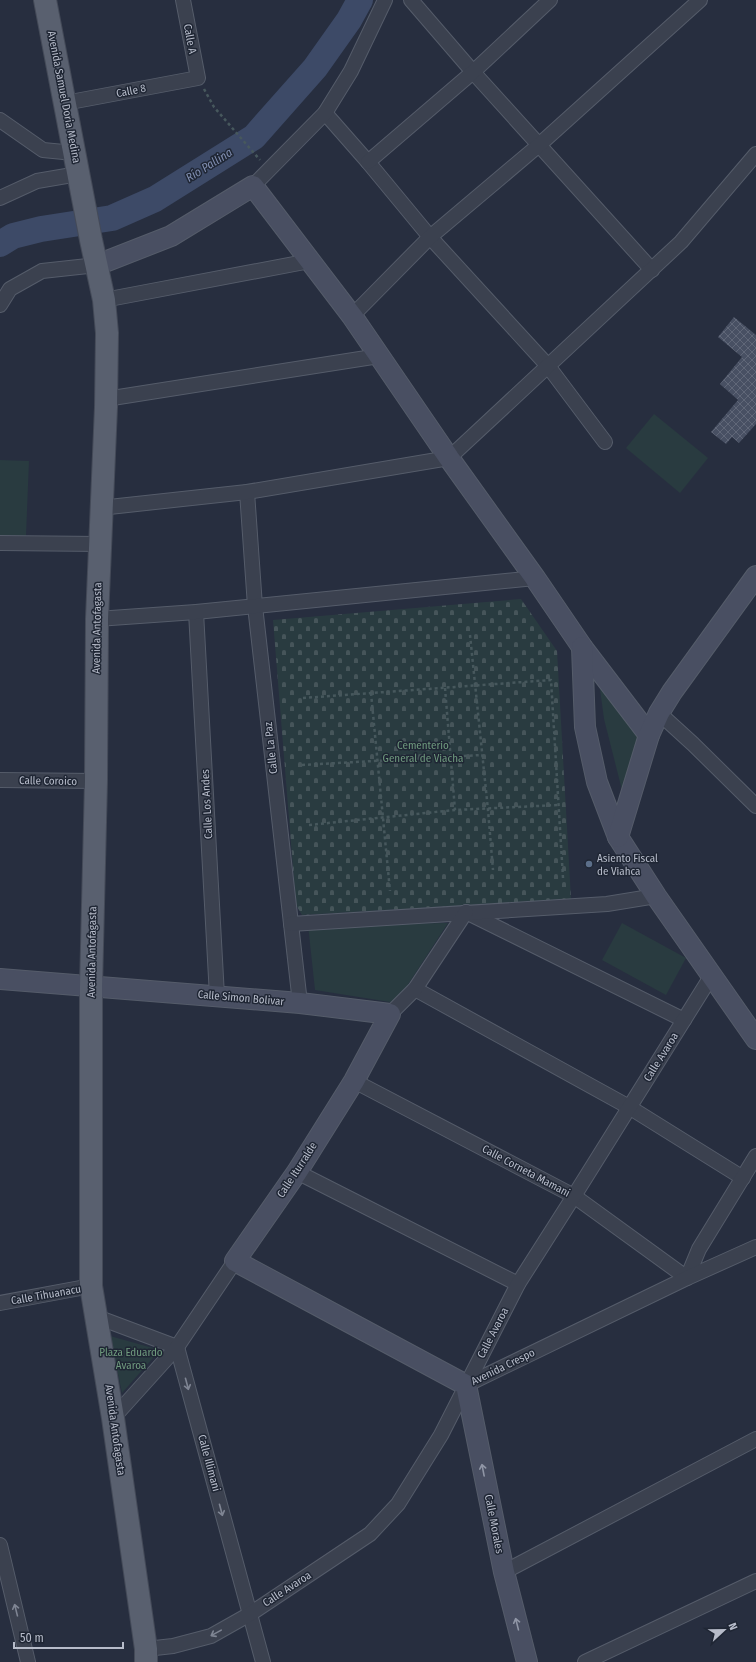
<svg xmlns="http://www.w3.org/2000/svg" width="756" height="1662" font-family="'Fira Sans Condensed',sans-serif">
<style>
.green{fill:#293b40}
.cemetery{fill:url(#cemetery-stones)}
.lines{fill:none;stroke-linecap:round;stroke-linejoin:round}
.river{stroke:#3d4a67;stroke-width:26}
.building{fill:url(#building-cross-hatch)}
.street-casing{stroke:#555c6a;stroke-width:16}
.secondary-casing{stroke:#555c6a;stroke-width:22}
.primary-casing{stroke:#444a58;stroke-width:24}
.path{stroke:#47585d;stroke-width:2.5;stroke-dasharray:3 3;stroke-linecap:butt}
.street{stroke:#3b414f;stroke-width:14}
.secondary{stroke:#494f62;stroke-width:20}
.primary{stroke:#59606f;stroke-width:22}
.oneway{stroke:#7f8593}
.oneway2{stroke:#9096a6}
.service-dot{fill:#5c6f8a;stroke:#1f2634;stroke-width:1.5}
.labels{text-anchor:middle;dominant-baseline:central;stroke-width:3;stroke-linejoin:round;paint-order:stroke}
.street-label{font-size:11px;fill:#b7bcca;stroke:#1f2634}
.park-label{font-size:11px;fill:#6f9a7e;stroke:#1f2634}
.poi-label{font-size:11px;fill:#b7bcca;stroke:#1f2634;text-anchor:start}
.water-label{font-size:12px;font-style:italic;fill:#808eb0;stroke:#1f2634}
</style>
<defs>
<pattern id="cemetery-stones" width="16" height="16" patternUnits="userSpaceOnUse"><rect width="16" height="16" fill="#293b40"/><path d="M2 7V4a2 2 0 0 1 4 0v3zM10 15v-3a2 2 0 0 1 4 0v3z" fill="#46555a"/></pattern>
<pattern id="building-cross-hatch" width="8" height="8" patternUnits="userSpaceOnUse"><rect width="8" height="8" fill="#485063"/><path d="M0 0l8 8M0 8l8-8" fill="none" stroke="#606778"/></pattern>
</defs>
<rect width="100%" height="100%" fill="#272e3f"/>
<!-- green -->
<g class="green">
<polygon points="654,414 708,458 680,493 626,448"/>
<polygon points="0,460 29,461 26,536 0,535"/>
<polygon points="599,682 644,743 625,802 604,719"/>
<polygon points="448,923 396,1003 315,990 308,925"/>
<polygon points="622,923 686,958 666,995 602,960"/>
<polygon points="110,1336 160,1350 122,1393"/>
</g>
<!-- cemetery -->
<polygon class="cemetery" points="521,599 557,651 571,899 302,915 296,905 273,620"/>
<g class="lines">
<!-- river -->
<polyline class="river" points="0,244 13,236 41,229 112,218 155,199 254,137 315,68 349,20 360,0"/>
</g>
<!-- building -->
<polygon class="building" points="734,317 756,335 756,424 739,443 732,437 726,444 711,432 738,400 720,384 742,357 718,337"/>
<g class="lines">
<!-- street casing -->
<g class="street-casing">
<g id="street">
<polyline points="411,0 473,72 652,270"/>
<polyline points="65,103 198,78 183,0"/>
<polyline points="325,113 368,162 430,237 548,366 605,442"/>
<polyline points="0,120 43,150 74,153"/>
<polyline points="368,162 473,72 550,0"/>
<polyline points="253,186 325,113 351,71 385,0"/>
<polyline points="0,198 37,181 78,174"/>
<polyline points="104,300 310,261"/>
<polyline points="0,305 10,289 42,271 97,265"/>
<polyline points="352,316 430,237 539,145 700,0"/>
<polyline points="106,399 379,356"/>
<polyline points="247,492 255,606 300,1003"/>
<polyline points="100,508 247,492 449,458 681,242 756,154"/>
<polyline points="0,543 100,544"/>
<polyline points="196,612 217,996"/>
<polyline points="97,619 196,612 535,578"/>
<polyline points="659,713 693,744 756,806"/>
<polyline points="0,780 96,781"/>
<polyline points="466,912 684,1020"/>
<polyline points="291,924 607,904 656,896"/>
<polyline points="415,989 629,1107 743,1178"/>
<polyline points="390,1014 415,989 466,912"/>
<polyline points="354,1081 574,1196 687,1278 699,1249 756,1156"/>
<polyline points="297,1172 518,1284"/>
<polyline points="0,1303 91,1286"/>
<polyline points="97,1317 177,1347"/>
<polyline points="177,1347 263,1662"/>
<polyline points="466,1385 687,1278 756,1247"/>
<polyline points="113,1418 177,1347 235,1261"/>
<polyline points="0,1545 28,1662"/>
<polyline points="504,1572 756,1439"/>
<polyline points="146,1649 173,1646 211,1636 250,1614 370,1534 398,1504 441,1435 518,1284 574,1196 712,975"/>
<polyline points="585,1662 756,1581"/>
</g>
</g>
<!-- secondary casing -->
<g class="secondary-casing">
<g id="secondary">
<polyline points="97,265 171,236 253,186 352,316 449,458 535,578 582,647 649,735"/>
<polyline points="582,647 585,727 597,782 618,837 656,896 756,1039"/>
<polyline points="618,837 649,735 659,713 672,692 756,576"/>
<polyline points="0,979 300,1003 390,1014 354,1081 297,1172 235,1261 466,1385 504,1572 527,1662"/>
</g>
</g>
<!-- primary casing -->
<g class="primary-casing">
<polyline id="primary" points="45,0 91,240 104,300 107,333 106,407 97,619 96,781 91,987 91,1286 113,1418 146,1649 146,1662"/>
</g>
<!-- path -->
<g class="path">
<polyline points="204,89 214,107 260,160"/>
<polyline points="470,635 488,810 493,870"/>
<polyline points="445,688 455,810"/>
<polyline points="371,693 390,891"/>
<polyline points="303,698 551,680 563,878"/>
<polyline points="302,765 482,755"/>
<polyline points="309,825 455,810 558,805"/>
</g>
<!-- street -->
<use href="#street" class="street"/>
<!-- secondary -->
<use href="#secondary" class="secondary"/>
<!-- primary -->
<use href="#primary" class="primary"/>
</g>
<!-- one-way arrows -->
<defs><path id="oneway-shaft" d="M-6 0H5M1.5-3L5.5 0L1.5 3" fill="none" stroke-width="1.6" stroke-linecap="round" stroke-linejoin="round"/></defs>
<g class="oneway">
<use href="#oneway-shaft" transform="translate(187 1384) rotate(75)"/>
<use href="#oneway-shaft" transform="translate(221 1510) rotate(75)"/>
<use href="#oneway-shaft" transform="translate(16 1610) rotate(-104)"/>
<use href="#oneway-shaft" transform="translate(216 1633) rotate(151)"/>
</g>
<g class="oneway2">
<use href="#oneway-shaft" transform="translate(483 1470) rotate(-101)"/>
<use href="#oneway-shaft" transform="translate(517 1624) rotate(-104)"/>
</g>
<!-- markers -->
<circle class="service-dot" cx="589" cy="864" r="4"/>
<g class="labels">
<!-- street labels -->
<g class="street-label">
<text transform="translate(190 39) rotate(79)">Calle A</text>
<text transform="translate(131 91) rotate(-11)">Calle 8</text>
<text transform="translate(64 97) rotate(79)">Avenida Samuel Doria Medina</text>
<text transform="translate(97 628) rotate(-89)">Avenida Antofagasta</text>
<text transform="translate(271 748) rotate(-96)">Calle La Paz</text>
<text transform="translate(48 781) rotate(1)">Calle Coroico</text>
<text transform="translate(207 804) rotate(-93)">Calle Los Andes</text>
<text transform="translate(92 952) rotate(-89)">Avenida Antofagasta</text>
<text transform="translate(241 998) rotate(5)">Calle Simon Bolivar</text>
<text transform="translate(661 1057) rotate(-58)">Calle Avaroa</text>
<text transform="translate(297 1170) rotate(-57)">Calle Iturralde</text>
<text transform="translate(526 1171) rotate(28)">Calle Corneta Mamani</text>
<text transform="translate(46 1295) rotate(-10)">Calle Tihuanacu</text>
<text transform="translate(493 1333) rotate(-63)">Calle Avaroa</text>
<text transform="translate(503 1367) rotate(-26)">Avenida Crespo</text>
<text transform="translate(115 1430) rotate(82)">Avenida Antofagasta</text>
<text transform="translate(209 1463) rotate(75)">Calle Illimani</text>
<text transform="translate(494 1524) rotate(79)">Calle Morales</text>
<text transform="translate(287 1589) rotate(-33)">Calle Avaroa</text>
</g>
<!-- park labels -->
<g class="park-label">
<text x="423" y="745">Cementerio<tspan x="423" dy="13">General de Viacha</tspan></text>
<text x="131" y="1352">Plaza Eduardo<tspan x="131" dy="13">Avaroa</tspan></text>
</g>
<!-- poi labels -->
<g class="poi-label">
<text x="597" y="858">Asiento Fiscal<tspan x="597" dy="13">de Viahca</tspan></text>
</g>
<!-- water labels -->
<g class="water-label">
<text transform="translate(209 165) rotate(-32)">Río Pallina</text>
</g>
</g>
<!-- north arrow -->
<g transform="translate(724 1630) rotate(68)" stroke="#1f2634" stroke-width="3" paint-order="stroke">
<path d="M0-3L7 15L0 10L-7 15Z" fill="#b7bcca"/>
<text y="-6" font-size="11" font-weight="bold" text-anchor="middle" fill="#b7bcca">N</text>
</g>
<!-- scale -->
<path d="M14 1642v6h109v-6" fill="none" stroke="#b7bcca" stroke-width="2"/>
<text x="20" y="1642" font-size="12" fill="#b7bcca" stroke="#1f2634" stroke-width="3" paint-order="stroke">50 m</text>
</svg>
